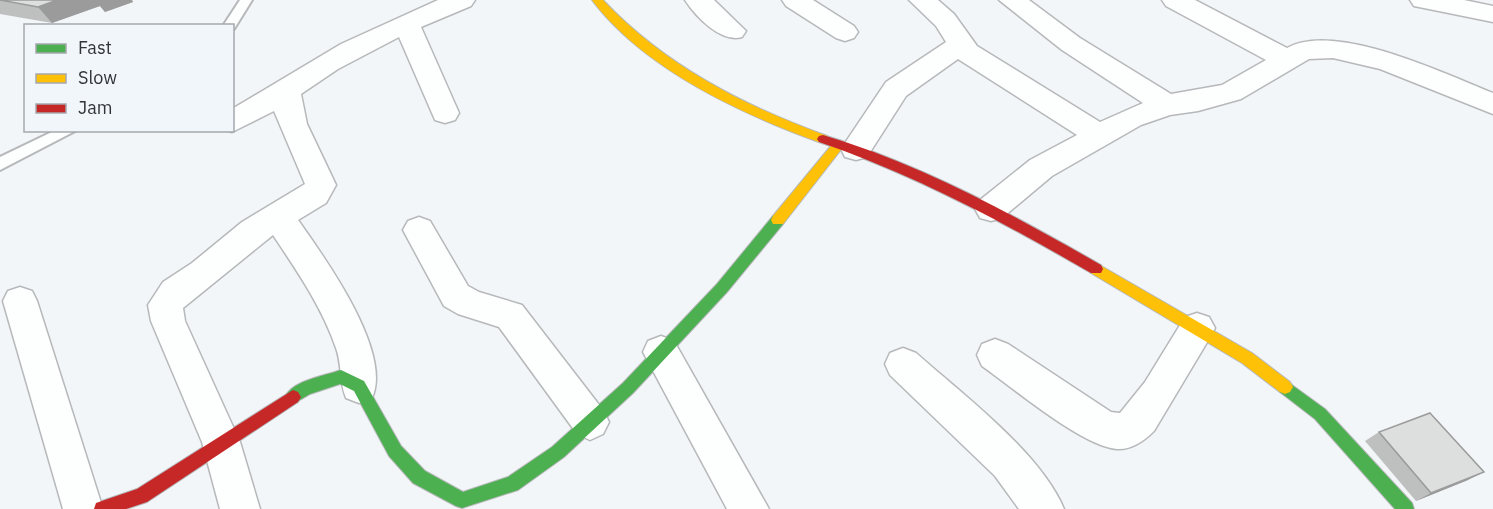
<svg xmlns="http://www.w3.org/2000/svg" width="1493" height="509" font-family="'IBM Plex Sans',sans-serif">
<style>
.lines{fill:none;stroke-linecap:round;stroke-linejoin:round}
.lane-casing{stroke:#b6b8ba;stroke-width:4}
.street-casing{stroke:#b6b8ba;stroke-width:3}
.fast-casing{stroke:#b6b8ba;stroke-width:2}
.slow-casing{stroke:#b6b8ba;stroke-width:2}
.jam-casing{stroke:#b6b8ba;stroke-width:2}
.lane{fill:#fdfefe;fill-rule:evenodd}
.street{fill:#fdfefe;fill-rule:evenodd}
.fast{fill:#4caf50;fill-rule:evenodd}
.slow{fill:#ffc107;fill-rule:evenodd}
.jam{fill:#c62828;fill-rule:evenodd}
.wall{fill:#bebfbf}
.shaded-wall{fill:#9b9b9b}
.building{fill:#dddede;stroke:#9b9b9b;stroke-width:1.5}
</style>
<rect width="100%" height="100%" fill="#f3f6f9"/>
<g class="lines">
<!-- lane casing -->
<g class="lane-casing">
<g id="lane">
<polygon points="240,0 252,0 234,29 232,26 223,26"/>
<polygon points="56,130 77,130 0,170 0,157"/>
</g>
</g>
<!-- street casing -->
<g class="street-casing">
<g id="street">
<path d="M438,0H475L471,6L421,27L459,113L455,120L445,123L435,120L399,37L338,69L301,94L307,124L336,185L326,203L298,220C325,258 393,352 372,398L359,403L346,398C339,381 342,364 336,348C322,307 297,271 273,235L183,308L185,321L240,442L260,509H220L202,442L151,321L148,305L163,282L192,263L242,222L305,184L274,111L232,132L226,130H232V109L341,44Z"/>
<path d="M685,0H714L746,31L742,37C721,43 696,17 685,0Z"/>
<polygon points="782,0 813,0 854,26 858,32 854,38 845,41 836,38 786,6"/>
<path d="M909,0H938L954,14L977,46L1100,122L1143,103L1062,50L999,0H1029L1080,38L1171,94L1222,85L1266,60L1166,6L1162,0H1195L1287,48C1335,21 1445,74 1493,93V114L1380,69L1333,58L1309,59L1241,99L1198,111L1170,115L1141,125L1052,176L1002,218L991,221L980,218L975,209L980,200L1030,160L1077,135L958,59L906,96L867,157L856,160L845,157L841,149L886,82L946,42L936,26Z"/>
<polygon points="1410,0 1464,0 1493,6 1493,22 1414,6"/>
<polygon points="419,217 430,221 468,286 479,292 522,305 603,410 609,422 603,434 590,440 577,434 499,327 458,314 444,306 403,230 408,221"/>
<polygon points="20,287 32,291 37,301 103,509 63,509 3,301 8,291"/>
<path d="M1197,313L1209,317L1215,328L1209,339L1154,431C1145,440 1132,450 1117,449C1083,447 1012,387 982,366L977,355L982,344L995,339L1008,344L1111,412L1120,413L1145,382L1185,317Z"/>
<polygon points="661,336 674,341 769,509 727,509 643,352 648,341"/>
<path d="M903,348L916,353C962,394 1040,452 1064,509H1019L995,476L890,375L885,364L890,353Z"/>
</g>
</g>
<!-- fast casing -->
<g class="fast-casing">
<g id="fast">
<path d="M778,215L783,216L785,220L783,224L727,292L633,393L564,457L518,490L462,508L456,506L413,483L389,456L354,391L340,384L310,394L293,404L288,402L285,397C293,380 325,376 341,370L364,381L401,446L425,471L463,492L508,477L552,447L623,383L717,284L773,216Z"/>
<polygon points="1285,380 1325,409 1412,503 1414,509 1395,509 1315,419 1280,392 1277,387 1280,382"/>
</g>
</g>
<!-- slow casing -->
<g class="slow-casing">
<g id="slow">
<path d="M592,0H603C664,65 744,106 827,136L829,139L827,142H819C739,113 644,69 592,0Z"/>
<polygon points="839,140 845,144 843,147 783,224 773,224 771,220 773,216 835,141"/>
<polygon points="1096,263 1252,353 1290,382 1293,387 1290,392 1285,394 1280,392 1242,363 1091,273 1089,269 1091,265"/>
</g>
</g>
<!-- jam casing -->
<g class="jam-casing">
<g id="jam">
<path d="M823,135C921,164 1012,214 1101,265L1103,269L1101,273H1091C1003,222 915,175 819,142L817,139L819,136Z"/>
<polygon points="293,390 298,392 301,397 298,402 147,502 126,509 94,509 96,503 137,489"/>
</g>
</g>
<!-- lane -->
<use href="#lane" class="lane"/>
<!-- street -->
<use href="#street" class="street"/>
<!-- fast -->
<use href="#fast" class="fast"/>
<!-- slow -->
<use href="#slow" class="slow"/>
<!-- jam -->
<use href="#jam" class="jam"/>
</g>
<!-- wall -->
<g class="wall">
<polygon points="0,0 132,0 133,2 105,12 100,6 52,23 0,14"/>
<polygon points="1379,432 1468,480 1416,501 1365,441"/>
</g>
<!-- shaded-wall -->
<g class="shaded-wall">
<polygon points="57,0 132,0 133,2 105,12 100,6 52,23 38,7"/>
<polygon points="1484,472 1468,480 1416,501 1431,493"/>
</g>
<!-- building -->
<g class="building">
<polygon points="0,0 57,0 38,7"/>
<polygon points="1430,413 1484,472 1431,493 1379,432"/>
</g>
<!-- legend -->
<rect x="24" y="24" width="210" height="108" fill="#f1f6fb" stroke="#a5a8ac" stroke-width="1.5"/>
<rect x="36" y="44" width="30" height="9" fill="#4caf50" stroke="#a5a8ac" stroke-width="1.5"/>
<text x="78" y="54" font-size="18" fill="#323436">Fast</text>
<rect x="36" y="74" width="30" height="9" fill="#ffc107" stroke="#a5a8ac" stroke-width="1.5"/>
<text x="78" y="84" font-size="18" fill="#323436">Slow</text>
<rect x="36" y="104" width="30" height="9" fill="#c62828" stroke="#a5a8ac" stroke-width="1.5"/>
<text x="78" y="114" font-size="18" fill="#323436">Jam</text>
</svg>
